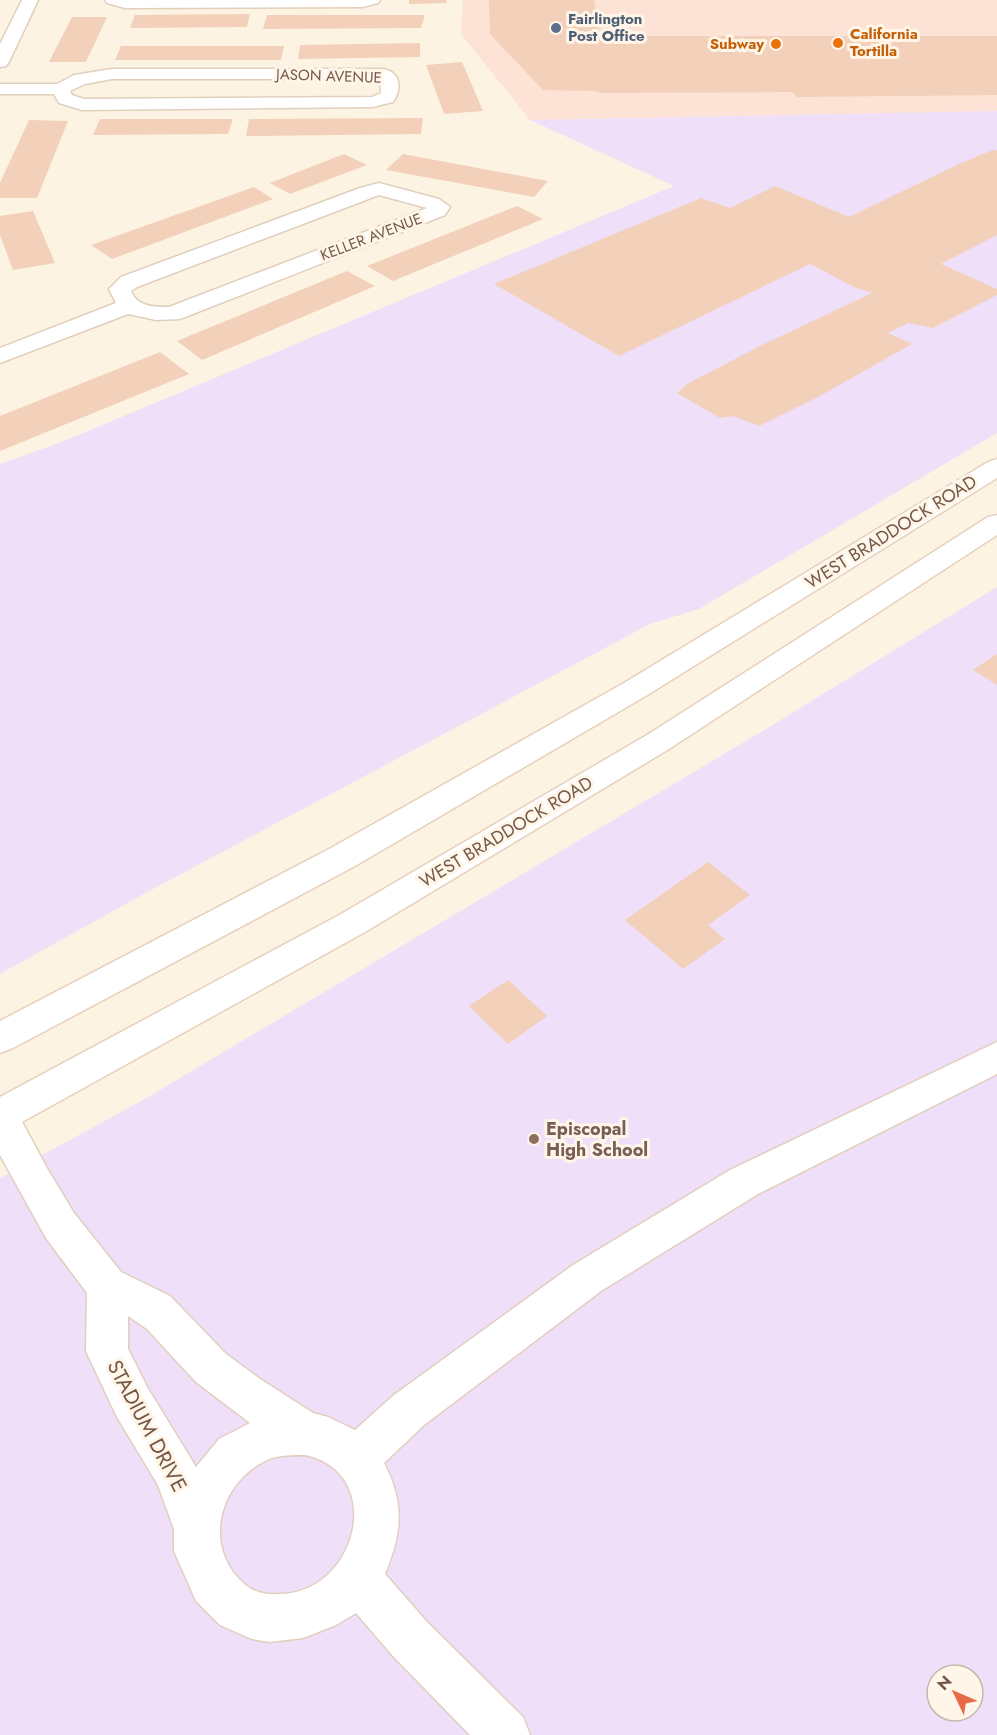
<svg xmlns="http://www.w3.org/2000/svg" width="997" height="1735" font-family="Jost,sans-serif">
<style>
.commercial{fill:#fde2d6}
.education{fill:#f0dff9;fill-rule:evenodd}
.building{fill:#f2d0ba}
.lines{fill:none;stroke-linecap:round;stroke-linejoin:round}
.street-casing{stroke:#e1cfbe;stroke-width:3}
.secondary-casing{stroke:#e6d0bc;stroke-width:3}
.street{fill:#fff;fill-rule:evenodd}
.secondary{fill:#fff;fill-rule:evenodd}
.service-dot{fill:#5c6f8a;stroke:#fff6e9;stroke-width:2}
.food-dot{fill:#e8710a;stroke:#fff6e9;stroke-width:2}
.education-dot{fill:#8d6e63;stroke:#fff6e9;stroke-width:2}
.labels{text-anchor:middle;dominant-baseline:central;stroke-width:6;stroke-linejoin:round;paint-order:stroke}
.far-service-label{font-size:15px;font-weight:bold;fill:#4e5e75;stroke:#fff6e9;text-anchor:start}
.far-food-label{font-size:15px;font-weight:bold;fill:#c56008;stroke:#fff6e9;text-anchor:start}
.far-street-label{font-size:15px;fill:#755848;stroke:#fff6e9}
.street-label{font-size:18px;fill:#755848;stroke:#fff6e9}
.education-label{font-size:18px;font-weight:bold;fill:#785e54;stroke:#fff6e9;text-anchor:start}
.near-street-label{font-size:21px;fill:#755848;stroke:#fff6e9}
</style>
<rect width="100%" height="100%" fill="#fdf3e2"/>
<!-- commercial -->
<polygon class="commercial" points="463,0 997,0 997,111 530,120 461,34"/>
<!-- education -->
<g class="education">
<polygon points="997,111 997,433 699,609 650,624 151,890 0,974 0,464 64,441 674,186 530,120"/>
<path d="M997,587V1735H0V1178L143,1100L766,729ZM937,1675H973V1711H937Z"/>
</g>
<!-- building -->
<g class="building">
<polygon points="409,0 446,0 447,3 409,4"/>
<polygon points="489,0 594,0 600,36 997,36 997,95 797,97 792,92 602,93 594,91 543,90 490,34"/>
<polygon points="250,14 247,27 130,28 135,15"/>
<polygon points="267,15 425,15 421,28 263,29"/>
<polygon points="72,17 107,17 86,62 49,62"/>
<polygon points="420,43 420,57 298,59 300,45"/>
<polygon points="121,46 284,46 281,60 115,60"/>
<polygon points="462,62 483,111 444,114 426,65"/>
<polygon points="423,118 421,134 246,136 249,119"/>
<polygon points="100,119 233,119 228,134 93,135"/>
<polygon points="29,120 68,121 37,198 0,198 0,183"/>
<polygon points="995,149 997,151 997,235 941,264 997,289 997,295 933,328 908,323 888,333 912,344 818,397 759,426 733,416 720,418 677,393 687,384 760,346 872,293 854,287 810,264 619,356 494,284 701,198 730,208 775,186 849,217 961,163"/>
<polygon points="344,154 367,165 290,194 270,183"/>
<polygon points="403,154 548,181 534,197 386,170"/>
<polygon points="254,187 273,199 112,259 91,245"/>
<polygon points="517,206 543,219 393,281 367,266"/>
<polygon points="33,211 55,263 13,270 0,235 0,216"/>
<polygon points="347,271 375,286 202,360 177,341"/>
<polygon points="160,352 189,374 0,451 0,416"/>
<polygon points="997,654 997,685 973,670"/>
<polygon points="708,862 750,895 708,925 725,939 683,969 625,920"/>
<polygon points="508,980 547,1016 508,1044 469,1006"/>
</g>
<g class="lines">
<!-- street casing -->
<g class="street-casing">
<g id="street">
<polygon points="22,0 38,0 9,62 6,66 0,67 0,44"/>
<polygon points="105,0 380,0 378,3 363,7 125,8 107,3"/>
<path d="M112,69H384C401,73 402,89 393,102L373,107L82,110L59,103L54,94H0V84H57L74,75ZM112,79H380L381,93L372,97L84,99L72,95L70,91L85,84Z"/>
<path d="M379,183L439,199L450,207L445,215L180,319L156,320L128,314L0,363V348L116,303L109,289L121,277L360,188ZM379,195L427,208L169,307C155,307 137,307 131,291L137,287Z"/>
<path d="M997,1042V1074L758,1194L601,1291L424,1425L384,1463C405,1504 402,1532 385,1574L427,1622L523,1717L530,1735H470L393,1656L356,1613L336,1625L303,1638L269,1642L252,1639L220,1625L196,1601L174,1551V1529L158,1485L117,1417L86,1351L87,1293L46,1238L0,1155V1100L13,1105L48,1170L74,1213L121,1272L170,1296L226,1354L260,1379L313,1413L328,1417L355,1430L394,1395L573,1265L730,1170ZM128,1316L147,1329L196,1382L250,1423L219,1439L196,1467L147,1387L128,1349ZM305,1455C387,1472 358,1593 280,1594C266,1595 254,1593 243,1583C203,1547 218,1484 265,1461C276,1455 292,1455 305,1455Z"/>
</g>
</g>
<!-- secondary casing -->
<g class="secondary-casing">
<g id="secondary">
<polygon points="997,459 997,478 644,697 355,866 13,1048 0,1053 0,1021 331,848 624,683 988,462"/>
<polygon points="997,515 997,535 669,749 365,932 13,1127 0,1132 0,1097 341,914 647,735 988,517"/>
</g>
</g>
<!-- street -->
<use href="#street" class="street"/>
<!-- secondary -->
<use href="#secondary" class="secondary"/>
</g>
<!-- markers -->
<circle class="service-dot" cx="556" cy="28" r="6"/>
<g class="food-dot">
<circle cx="838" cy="43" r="6"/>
<circle cx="776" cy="44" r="6"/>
</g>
<circle class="education-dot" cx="534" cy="1139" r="6"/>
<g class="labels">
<!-- far-service labels -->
<g class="far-service-label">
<text x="568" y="19">Fairlington<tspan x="568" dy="17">Post Office</tspan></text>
</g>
<!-- far-food labels -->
<g class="far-food-label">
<text x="850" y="34">California<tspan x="850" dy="17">Tortilla</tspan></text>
<text x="764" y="44" text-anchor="end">Subway</text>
</g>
<!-- far-street labels -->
<g class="far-street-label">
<text transform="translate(329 76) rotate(2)">JASON AVENUE</text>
<text transform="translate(371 237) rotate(-21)">KELLER AVENUE</text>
</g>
<!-- street labels -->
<g class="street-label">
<text transform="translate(891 532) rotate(-32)">WEST BRADDOCK ROAD</text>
<text transform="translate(506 832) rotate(-31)">WEST BRADDOCK ROAD</text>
</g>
<!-- education labels -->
<g class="education-label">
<text x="546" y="1129">Episcopal<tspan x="546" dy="21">High School</tspan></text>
</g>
<!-- near-street labels -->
<g class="near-street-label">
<text transform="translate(147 1426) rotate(62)">STADIUM DRIVE</text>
</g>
</g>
<!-- north arrow -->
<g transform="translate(955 1693) rotate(314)"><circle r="28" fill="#fff6e9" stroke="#c8b7a9" stroke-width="1.5"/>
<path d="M0-4.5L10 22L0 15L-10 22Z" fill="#e96b45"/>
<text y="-9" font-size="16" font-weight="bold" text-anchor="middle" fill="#755848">N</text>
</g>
</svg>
